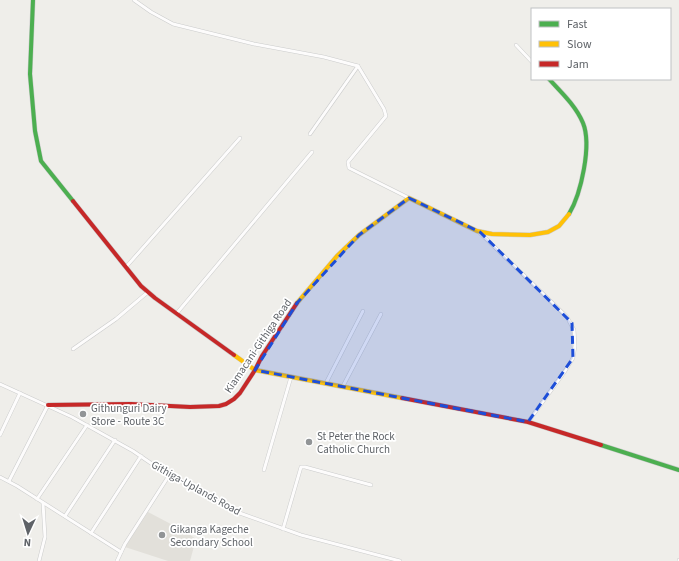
<svg xmlns="http://www.w3.org/2000/svg" width="679" height="561" font-family="'Source Sans 3',sans-serif">
<style>
.education{fill:#e2e0da}
.lines{fill:none;stroke-linecap:round;stroke-linejoin:round}
.street-casing{stroke:#cbcccc;stroke-width:4}
.fast-casing{stroke:#cacacb;stroke-width:5}
.slow-casing{stroke:#cacacb;stroke-width:5}
.jam-casing{stroke:#cacacb;stroke-width:5}
.street{stroke:#fdfcfc;stroke-width:3}
.fast{stroke:#4caf50;stroke-width:4}
.slow{stroke:#ffc107;stroke-width:4}
.jam{stroke:#c62828;stroke-width:4}
.marked{fill:#1d4ed8;fill-opacity:0.2;stroke:#1d4ed8;stroke-width:3;stroke-dasharray:8 5;stroke-linejoin:round}
.poi-dot{fill:#919496;stroke:#fff;stroke-width:1.5}
.labels{text-anchor:middle;dominant-baseline:central;stroke-width:3.5;stroke-linejoin:round;paint-order:stroke}
.street-label{font-size:11px;fill:#5f6368;stroke:#fff}
.poi-label{font-size:11px;fill:#5f6368;stroke:#fff;text-anchor:start}
</style>
<rect width="100%" height="100%" fill="#efeeea"/>
<!-- education -->
<polygon class="education" points="148,512 186,532 196,539 190,561 168,561 125,547"/>
<g class="lines">
<!-- street casing -->
<g class="street-casing">
<g id="street">
<polyline points="134,0 151,12 173,24 254,44 324,57 358,66 384,109 386,116 348,162 349,168 409,198"/>
<polyline points="516,45 532,62"/>
<polyline points="310,134 358,66"/>
<polyline points="480,233 567,317 574,330 575,346 573,358 565,371 528,422"/>
<polyline points="126,267 240,138"/>
<polyline points="177,313 312,152"/>
<polyline points="73,349 116,319 148,292"/>
<polyline points="326,383 363,311"/>
<polyline points="0,384 72,417 133,451 155,466 193,487 210,498 234,511 301,535 400,561"/>
<polyline points="343,386 381,314"/>
<polyline points="0,435 20,393"/>
<polyline points="264,470 291,377"/>
<polyline points="0,477 17,486 121,552"/>
<polyline points="9,481 48,405"/>
<polyline points="37,499 87,425"/>
<polyline points="65,516 115,440"/>
<polyline points="283,529 301,467 305,467 371,485"/>
<polyline points="91,533 141,456"/>
<polyline points="39,561 45,537 43,503"/>
<polyline points="117,561 125,544 170,474"/>
<polyline points="679,561 679,560"/>
</g>
</g>
<!-- fast casing -->
<g class="fast-casing">
<g id="fast">
<polyline points="33,0 30,74 35,131 41,161 73,201"/>
<path d="M549,79C561,92 576,106 583,123C592,145 581,194 569,214"/>
<polyline points="601,445 679,470"/>
</g>
</g>
<!-- slow casing -->
<g class="slow-casing">
<g id="slow">
<polyline points="297,303 337,256 359,235 409,198 477,231 492,234 530,235 548,232 559,226 569,214"/>
<polyline points="234,355 255,370 402,398"/>
</g>
</g>
<!-- jam casing -->
<g class="jam-casing">
<g id="jam">
<polyline points="73,201 141,286 155,298 234,355"/>
<polyline points="402,398 528,422 601,445"/>
<polyline points="48,405 131,404 190,407 219,406 226,404 234,399 240,393 255,370 262,356 297,303"/>
</g>
</g>
<!-- street -->
<use href="#street" class="street"/>
<!-- fast -->
<use href="#fast" class="fast"/>
<!-- slow -->
<use href="#slow" class="slow"/>
<!-- jam -->
<use href="#jam" class="jam"/>
</g>
<!-- marked area -->
<path class="marked" d="M409,198L480,232L572,323L573,358L528,422L255,370L297,303L359,235Z"/>
<!-- markers -->
<g class="poi-dot">
<circle cx="83" cy="414" r="4"/>
<circle cx="309" cy="442" r="4"/>
<circle cx="162" cy="535" r="4"/>
</g>
<g class="labels">
<!-- street labels -->
<g class="street-label">
<text transform="translate(258 346) rotate(-56)">Kiamacani-Githiga Road</text>
<text transform="translate(196 488) rotate(29)">Githiga-Uplands Road</text>
</g>
<!-- poi labels -->
<g class="poi-label">
<text x="91" y="408">Githunguri Dairy<tspan x="91" dy="13">Store - Route 3C</tspan></text>
<text x="317" y="436">St Peter the Rock<tspan x="317" dy="13">Catholic Church</tspan></text>
<text x="170" y="529">Gikanga Kageche<tspan x="170" dy="13">Secondary School</tspan></text>
</g>
</g>
<!-- legend -->
<rect x="531" y="8" width="140" height="72" fill="#ffffff" stroke="#bfc1c3"/>
<rect x="539" y="21" width="20" height="6" fill="#4caf50" stroke="#bfc1c3"/>
<text x="567" y="28" font-size="12" fill="#5f6368">Fast</text>
<rect x="539" y="41" width="20" height="6" fill="#ffc107" stroke="#bfc1c3"/>
<text x="567" y="48" font-size="12" fill="#5f6368">Slow</text>
<rect x="539" y="61" width="20" height="6" fill="#c62828" stroke="#bfc1c3"/>
<text x="567" y="68" font-size="12" fill="#5f6368">Jam</text>
<!-- north arrow -->
<g transform="translate(28 533) rotate(184)" stroke="#ffffff" stroke-width="3" paint-order="stroke">
<path d="M0-3L7 15L0 10L-7 15Z" fill="#5f6368"/>
<text y="-6" font-size="11" font-weight="bold" text-anchor="middle" fill="#5f6368">N</text>
</g>
</svg>
